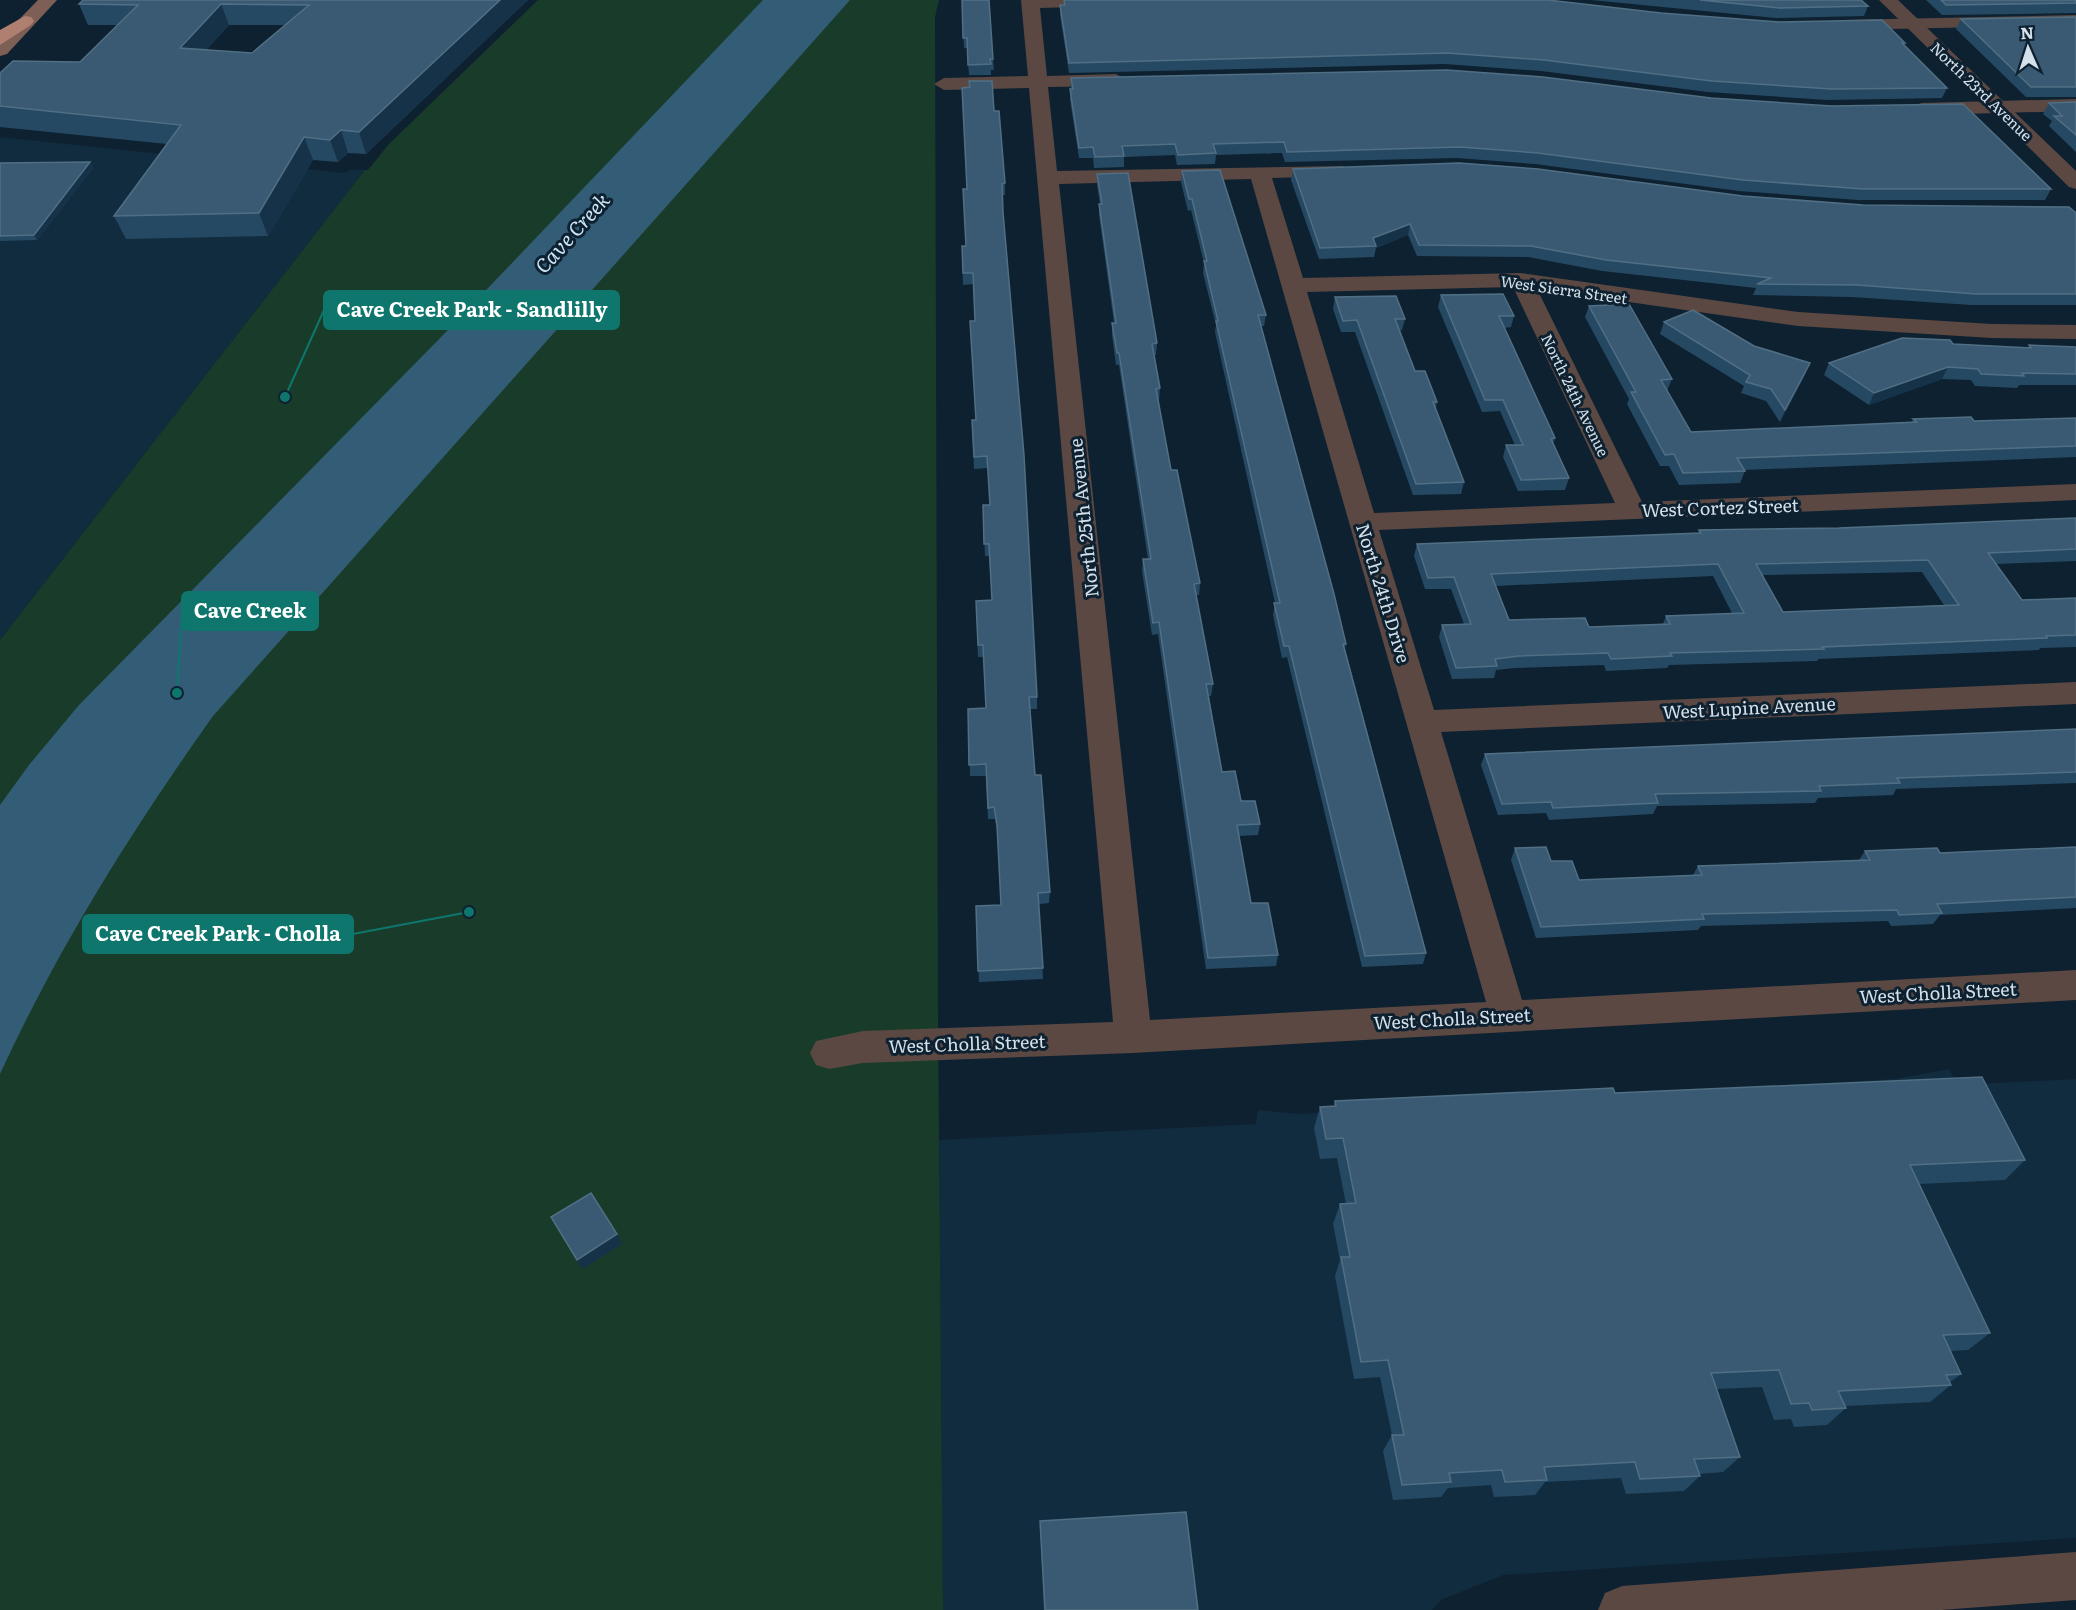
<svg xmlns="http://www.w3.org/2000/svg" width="2076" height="1610" font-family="Literata,serif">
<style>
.built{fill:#112c3e}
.green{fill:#183c29}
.water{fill:#335d76}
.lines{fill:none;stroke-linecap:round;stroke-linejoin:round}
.minor{fill:#5b4842;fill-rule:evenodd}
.tertiary{fill:#5b4842;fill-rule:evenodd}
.secondary{fill:#7d5f55;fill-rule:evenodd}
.motorway{fill:#af8071;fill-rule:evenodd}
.wall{fill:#264963;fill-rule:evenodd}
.shaded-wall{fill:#153249}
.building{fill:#395a72;stroke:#516f84;stroke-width:1.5;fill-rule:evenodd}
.labels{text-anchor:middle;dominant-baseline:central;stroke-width:6;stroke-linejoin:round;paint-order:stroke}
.far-street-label{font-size:15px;fill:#d4e0ea;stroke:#0e2130}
.street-label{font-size:18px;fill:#d4e0ea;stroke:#0e2130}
.water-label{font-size:20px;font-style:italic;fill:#cce7f8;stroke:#0e2130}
.leader{fill:none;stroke:#0f766e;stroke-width:2}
.callout-dot{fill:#0f766e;stroke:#0e2130;stroke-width:2}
.callout{fill:#0f766e;stroke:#0f766e;stroke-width:2}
.callout-label{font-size:20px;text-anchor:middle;font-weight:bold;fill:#fff}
</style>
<rect width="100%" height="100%" fill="#0e2130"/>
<!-- built -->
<g class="built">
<polygon points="0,137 345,173 349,170 365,170 0,640"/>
<polygon points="1949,1069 1957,1085 2076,1079 2076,1538 1503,1575 1441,1600 1432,1610 943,1610 939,1140 1256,1124 1258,1110 1299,1114 1895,1079"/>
</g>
<!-- green -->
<polygon class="green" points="538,0 939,0 935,17 938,1019 943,1610 0,1610 0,640 365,170 368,170 389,144"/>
<!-- water -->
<path class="water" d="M763,0H850L213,716C132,830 59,946 0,1074V805L29,765L79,705L449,329Z"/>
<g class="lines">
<!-- minor -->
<g class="minor">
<path d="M1021,0H1145L1136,5L1040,8L1047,76L1116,74L1126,80L1116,86L1048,87L1057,171L1343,166L1346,170L1343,174L1336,176L1272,178L1303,278L1521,273L1798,312L1992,324L2076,325V339L1992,338L1798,326L1537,289L1642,502L2076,484V500L1379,530L1434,710L2076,682V704L1441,732L1522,1000L2076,970V1000L1133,1053L863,1063L829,1069L816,1065L810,1053L816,1041L863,1031L1113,1022L1029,88L944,90L934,84L944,78L1028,76ZM1251,179L1486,1002L1150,1020L1059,184ZM1513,287L1615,503L1374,513L1307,292Z"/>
<polygon points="2076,15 2076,25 1841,30 1832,25 1841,20"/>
<polygon points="2076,99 2076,111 1922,115 1915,113 1912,109 1915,105 1922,103"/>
<polygon points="2076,1552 2076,1600 1941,1610 1598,1610 1605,1593 1622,1586"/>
</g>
<!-- tertiary -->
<polygon class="tertiary" points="1879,0 1898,0 2076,171 2076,189 2069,187"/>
<!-- secondary -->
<polygon class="secondary" points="38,0 57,0 7,54 0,56 0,39"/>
<!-- motorway -->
<polygon class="motorway" points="25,16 31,17 34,21 31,25 0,45 0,30"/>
</g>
<!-- wall -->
<g class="wall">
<path d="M528,0L366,154L348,153L338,162L313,160L268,236L126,239L114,216L167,144L0,127V73L80,62L117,25H88L79,4ZM229,25H285L252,53L206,50Z"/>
<polygon points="962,0 993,59 994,70 991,70 991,75 969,75 967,48 964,48"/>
<polygon points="1064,0 1905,43 1904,46 1947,88 1942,98 1827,100 1708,92 1541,71 1445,64 1069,73 1060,15 1060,5 1064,5"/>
<polygon points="1591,0 1861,0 1868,6 1864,16 1776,18"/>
<polygon points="1926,0 2076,0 2076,13 1942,15"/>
<polygon points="2076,17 2076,97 2026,97 1956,29 1961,19"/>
<polygon points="1071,78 2051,189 2045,200 1858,200 1739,191 1535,164 1457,158 1285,162 1282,153 1216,155 1215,164 1177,165 1175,155 1124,157 1124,167 1094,168 1093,158 1079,158 1070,100"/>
<polygon points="2076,102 2076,152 2049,126 2052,121 2043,114 2049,103"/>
<polygon points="994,111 1005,183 1005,195 1003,195 1003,212 1037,697 1037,709 1030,709 1035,775 1050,892 1049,903 1039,904 1043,979 979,982 976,906 1001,905 998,837 995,819 988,819 986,776 970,776 968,709 986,708 983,657 978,657 976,601 992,600 989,556 985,556 983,505 990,505 988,468 974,469 972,420 976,420 975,321 973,284 963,285 962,246 966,246"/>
<polygon points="90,162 93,168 37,240 0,241 0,163"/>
<polygon points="1293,169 1743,196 1863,205 2076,213 2076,305 1971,305 1852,297 1753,295 1756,288 1602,271 1528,257 1417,256 1408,235 1376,248 1374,257 1319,259 1291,180"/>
<polygon points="1182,171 1266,315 1264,326 1261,326 1346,644 1345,648 1426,953 1423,964 1362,967 1287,657 1282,658 1273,615 1275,603 1215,332 1216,325 1203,273 1204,263 1191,210 1188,211 1181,182"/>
<polygon points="1097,174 1157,343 1156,355 1154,355 1160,388 1159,400 1158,400 1171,470 1200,583 1199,595 1196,595 1213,684 1211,696 1209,696 1222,772 1241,801 1260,824 1258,835 1239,836 1251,903 1278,955 1276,966 1206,969 1158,634 1152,635 1142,571 1143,559 1148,559 1119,365 1116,365 1112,335 1112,323 1114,323 1099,215 1099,204 1100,204 1097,185"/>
<polygon points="1441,295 1514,316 1511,327 1504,328 1555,438 1553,444 1569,478 1565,490 1518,491 1503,457 1506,445 1515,445 1500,411 1482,412 1438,307"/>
<polygon points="1335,297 1405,319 1402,330 1400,331 1415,371 1437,402 1436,408 1464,482 1461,494 1413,495 1355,332 1341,332 1333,309"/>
<polygon points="1589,306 1672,379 1667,391 1691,432 1912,422 1913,419 1974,421 2076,418 2076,457 1744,470 1745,471 1740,483 1679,485 1669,466 1660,466 1627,404 1629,399 1585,317"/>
<polygon points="1664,322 1754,346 1805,375 1780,422 1766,401 1741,393 1744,386 1660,334"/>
<polygon points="1953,344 2028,348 2029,345 2076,347 2076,385 2019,385 2017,388 1975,386 1971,380 1942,379 1869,405 1824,375 1829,363"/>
<path d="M2076,518V561L1996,564L2022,600L2076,598V647L2040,648L2039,650L1819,659L1817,661L1669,665L1667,668L1606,671L1604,665L1515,668L1496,670L1494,678L1452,679L1439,637L1442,625L1464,624L1451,589H1425L1414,556L1417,544L1698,533L1699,530L1839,528ZM1922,572L1944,605L1783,612L1762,575ZM1713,576L1732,613L1666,616L1663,624L1589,627L1509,620L1495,586Z"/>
<polygon points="2076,729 2076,783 1896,789 1893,795 1818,798 1815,803 1657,806 1653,814 1549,820 1546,813 1498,815 1481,765 1485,754"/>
<polygon points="2076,847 2076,908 1940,915 1933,924 1891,926 1888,921 1701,926 1698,930 1536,938 1511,860 1515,848 1551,861 1579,880 1693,875 1698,866 1859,860 1865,851 1940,853"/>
<polygon points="1615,1093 2025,1160 2005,1180 1918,1184 1990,1333 1968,1350 1950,1351 1961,1374 1949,1383 1951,1385 1930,1402 1845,1406 1846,1408 1827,1425 1794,1427 1791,1419 1774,1420 1762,1387 1717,1389 1740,1457 1723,1472 1699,1474 1700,1476 1684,1491 1626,1494 1621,1478 1545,1482 1535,1495 1494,1497 1491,1485 1448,1488 1441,1497 1393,1500 1383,1451 1392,1435 1380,1377 1354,1379 1335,1276 1340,1260 1333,1224 1340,1204 1346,1204 1337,1158 1320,1159 1314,1128 1320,1107 1333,1107 1335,1101"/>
<polygon points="1040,1521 1198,1610 1044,1610"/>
</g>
<!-- shaded-wall -->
<g class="shaded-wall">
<polygon points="500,0 528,0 366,154 359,132"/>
<polygon points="221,4 229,25 189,70 180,48"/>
<polygon points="341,130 348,153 338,162 330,140"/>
<polygon points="304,137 313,160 268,236 259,213"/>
<polygon points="90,162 93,168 37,240 34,235"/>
<polygon points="1410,224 1408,235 1376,248 1376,246 1373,238"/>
<polygon points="1810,363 1805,375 1780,422 1785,410"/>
<polygon points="1948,367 1942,379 1869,405 1874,393"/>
<polygon points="617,1234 622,1244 582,1269 577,1260"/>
</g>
<!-- building -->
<g class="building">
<path d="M83,0H500L359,132L341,130L330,140L304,137L259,213L114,216L181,125L0,106V73L13,61L80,62L138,5L79,4ZM221,4L309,5L252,53L180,48Z"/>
<polygon points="962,0 989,0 993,59 990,59 991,64 968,65 967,38 963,38"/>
<polygon points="1064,0 1548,0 1661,13 1779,22 1882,20 1905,43 1902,43 1947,88 1831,89 1712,81 1544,60 1447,53 1069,63 1060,5 1065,5"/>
<polygon points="1700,0 1861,0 1868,6 1780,8"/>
<polygon points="1941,0 2076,0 2076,3 1946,5"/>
<polygon points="2076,17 2076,87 2031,87 1961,19"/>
<polygon points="1447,70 1543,77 1711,98 1831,106 1963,104 2051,189 1863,189 1743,180 1538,153 1460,147 1287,152 1284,142 1213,144 1216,153 1178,155 1175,144 1122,146 1124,156 1095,157 1093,147 1079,148 1070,89 1073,89 1071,78"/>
<polygon points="969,81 992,81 994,111 999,111 1005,183 1002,184 1003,212 1024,455 1037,697 1029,697 1035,775 1041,775 1050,892 1038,893 1043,968 978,971 976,906 1001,905 997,825 994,807 988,808 986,764 969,765 968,709 986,708 983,645 978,645 976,601 992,600 989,544 984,544 983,505 990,505 987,456 974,457 972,420 976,420 970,321 975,321 973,273 963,273 962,246 966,246 963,189 967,189 962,88 970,87"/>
<polygon points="2076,102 2076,135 2054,116 2062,116 2049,103"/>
<polygon points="90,162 34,235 0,236 0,163"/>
<polygon points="1459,163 1538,169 1743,196 1863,205 2069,207 2076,213 2076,294 1976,294 1857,285 1757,284 1771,278 1606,260 1531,246 1419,245 1410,224 1373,238 1376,246 1320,248 1293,169"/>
<polygon points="1220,170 1266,315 1258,315 1334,594 1346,644 1343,644 1426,953 1365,956 1289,646 1284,646 1274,603 1280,603 1216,321 1218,321 1204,261 1207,261 1192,199 1189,199 1182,171"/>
<polygon points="1128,173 1157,343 1152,344 1160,388 1156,389 1171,470 1177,470 1200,583 1194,584 1213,684 1206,684 1222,772 1235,771 1241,801 1255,801 1260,824 1237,825 1251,903 1268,903 1278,955 1208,958 1159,622 1153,623 1143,559 1151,559 1119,353 1117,353 1112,323 1116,323 1099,204 1102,204 1097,174"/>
<polygon points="1503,294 1514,316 1499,316 1555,438 1551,439 1569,478 1521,480 1506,445 1523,445 1503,400 1485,400 1441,295"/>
<polygon points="1396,296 1405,319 1395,319 1415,371 1425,371 1437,402 1433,402 1464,482 1416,484 1357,320 1343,321 1335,297"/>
<polygon points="1629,304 1672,379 1661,380 1691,432 1917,422 1913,419 1971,417 1974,421 2076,418 2076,446 1737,458 1745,471 1683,473 1674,454 1665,455 1631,392 1636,392 1589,306"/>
<polygon points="1693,310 1754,346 1810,363 1785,410 1771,389 1746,382 1750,375 1664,322"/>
<polygon points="1902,338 1950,340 1953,344 2031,348 2029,345 2076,347 2076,374 2022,373 2024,376 1981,374 1978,369 1948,367 1874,393 1829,363"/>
<path d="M2076,518V549L1988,553L2022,600L2076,598V635L2046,636L2047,638L1822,647L1824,649L1670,653L1672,656L1611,659L1608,653L1519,656L1495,659L1497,666L1456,668L1442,625L1471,624L1454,577L1428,578L1417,544L1701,533L1699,530L1839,528ZM1928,560L1959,605L1783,612L1756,564ZM1718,564L1744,613L1666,616L1670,624L1589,627L1585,618L1509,620L1491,574Z"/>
<polygon points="2076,729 2076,772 1897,778 1900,783 1819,786 1821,791 1655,794 1658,803 1553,808 1551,802 1502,804 1485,754"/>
<polygon points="1546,847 1551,861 1572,861 1579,880 1702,875 1698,866 1870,860 1865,851 1937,848 1940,853 2076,847 2076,897 1937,904 1942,913 1899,915 1897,910 1702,914 1704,919 1541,927 1515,848"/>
<polygon points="1982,1077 2025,1160 1910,1165 1990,1333 1943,1335 1961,1374 1946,1375 1951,1385 1838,1391 1846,1408 1812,1410 1809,1403 1791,1404 1779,1370 1711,1373 1740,1457 1694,1459 1700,1476 1640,1479 1635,1462 1544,1467 1547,1480 1505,1482 1502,1470 1449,1473 1451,1482 1402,1485 1392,1435 1404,1435 1388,1360 1361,1362 1341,1257 1350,1257 1340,1204 1356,1203 1343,1138 1326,1139 1320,1107 1336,1106 1335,1101 1613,1088 1615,1093"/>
<polygon points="591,1193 617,1234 577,1260 551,1217"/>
<polygon points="1186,1512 1198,1610 1045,1610 1040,1521"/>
</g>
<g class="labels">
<!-- far-street labels -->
<g class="far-street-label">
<text transform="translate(1982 91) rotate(44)">North 23rd Avenue</text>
<text transform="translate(1564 289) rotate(8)">West Sierra Street</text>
<text transform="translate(1576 395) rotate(64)">North 24th Avenue</text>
</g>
<!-- street labels -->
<g class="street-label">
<text transform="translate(1720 507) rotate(-2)">West Cortez Street</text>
<text transform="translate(1083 518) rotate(-96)">North 25th Avenue</text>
<text transform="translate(1384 593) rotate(73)">North 24th Drive</text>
<text transform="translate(1749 707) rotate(-3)">West Lupine Avenue</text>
<text transform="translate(1938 992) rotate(-3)">West Cholla Street</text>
<text transform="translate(1452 1018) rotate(-3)">West Cholla Street</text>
<text transform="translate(967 1043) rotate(-2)">West Cholla Street</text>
</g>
<!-- water labels -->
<g class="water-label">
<text transform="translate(571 232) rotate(-48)">Cave Creek</text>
</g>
</g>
<!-- callouts -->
<path class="leader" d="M285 397L324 310M177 693L182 611M469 912L353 934"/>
<g class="callout-dot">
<circle cx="285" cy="397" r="6"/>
<circle cx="177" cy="693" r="6"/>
<circle cx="469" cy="912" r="6"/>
</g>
<g class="callout">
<rect x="324" y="291" width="295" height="38" rx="6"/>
<rect x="182" y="592" width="136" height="38" rx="6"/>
<rect x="83" y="915" width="270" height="38" rx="6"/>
</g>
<g class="callout-label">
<text x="472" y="317">Cave Creek Park - Sandlilly</text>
<text x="250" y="618">Cave Creek</text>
<text x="218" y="941">Cave Creek Park - Cholla</text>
</g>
<!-- north arrow -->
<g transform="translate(2028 48) rotate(357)" stroke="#0e2130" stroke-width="4.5" paint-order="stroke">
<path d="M0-4.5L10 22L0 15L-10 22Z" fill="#d4e0ea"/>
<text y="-9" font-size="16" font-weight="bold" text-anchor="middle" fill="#d4e0ea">N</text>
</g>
</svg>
